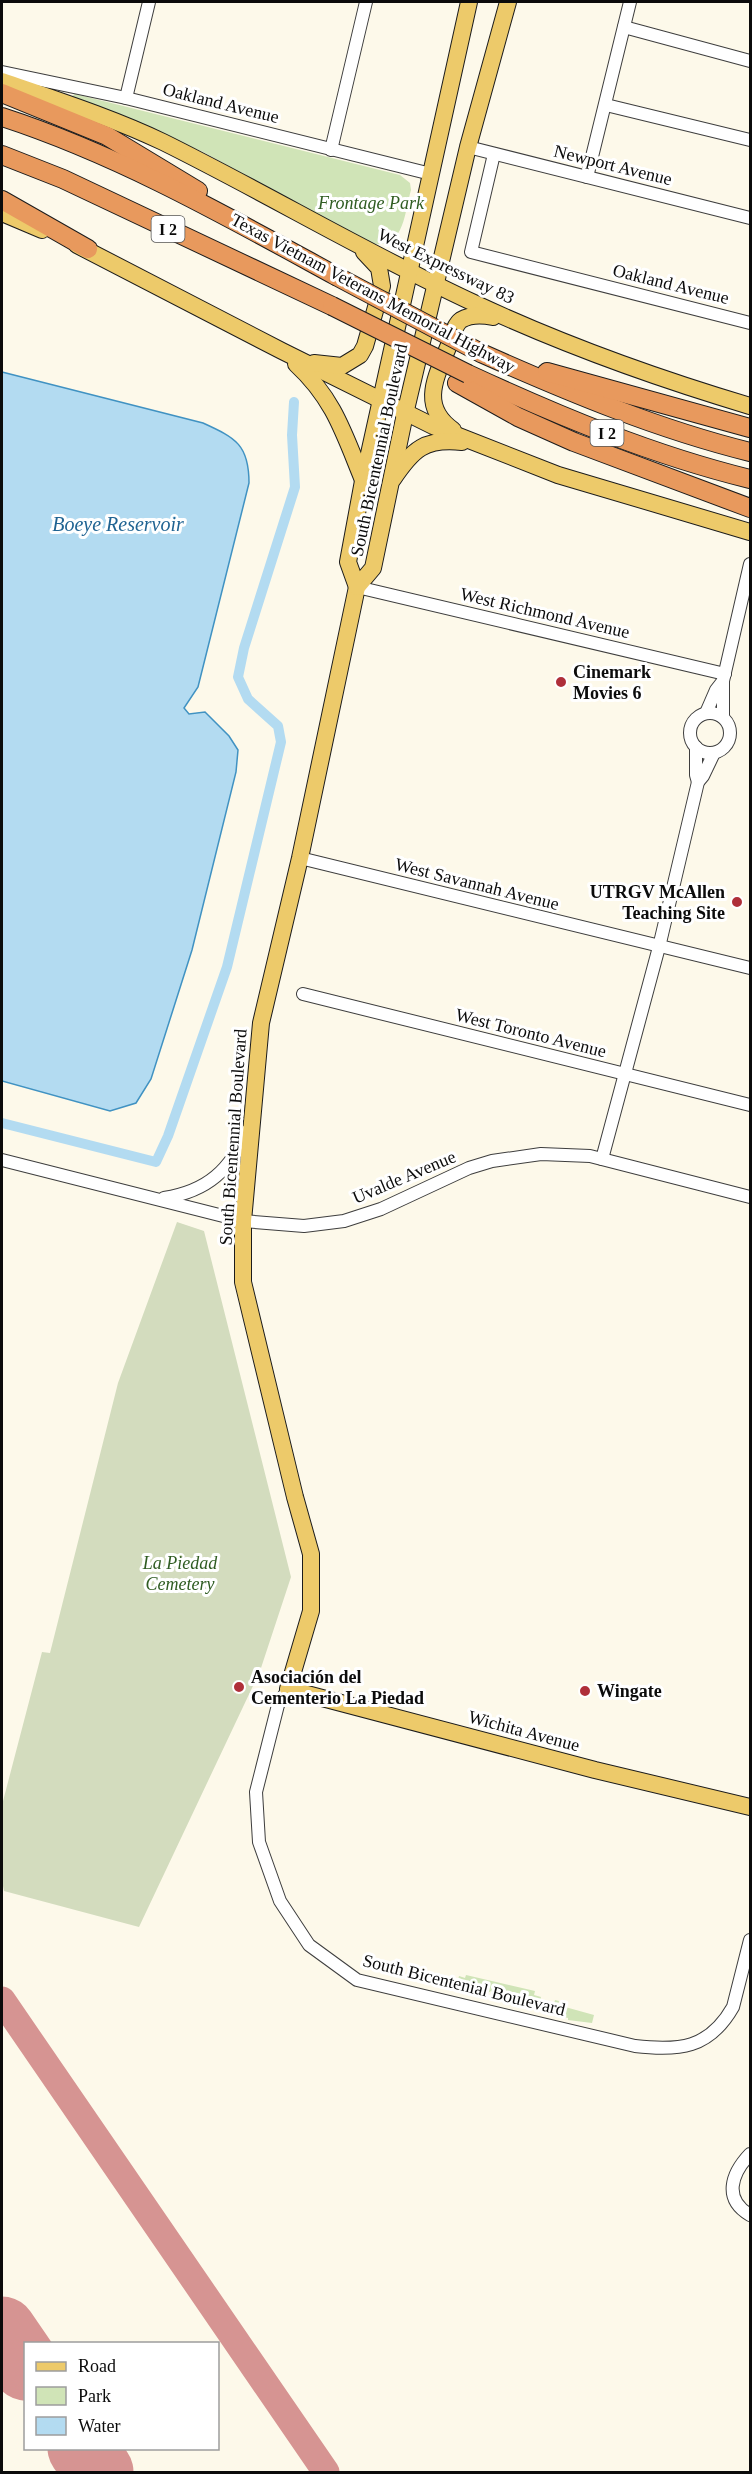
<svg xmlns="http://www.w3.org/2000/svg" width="752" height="2474" font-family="'Times New Roman',serif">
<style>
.green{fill:#d0e4b7}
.cemetery{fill:#d3dcbe}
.water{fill:#b3dbf1;stroke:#4092c2;stroke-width:1.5}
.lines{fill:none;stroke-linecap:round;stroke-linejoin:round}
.canal{stroke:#b3dbf1;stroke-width:10}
.taxiway{stroke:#d69492;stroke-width:27}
.runway{stroke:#d69492;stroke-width:69}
.minor-casing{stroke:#3e3e3e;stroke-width:14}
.major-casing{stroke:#1c1c1c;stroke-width:18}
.highway-casing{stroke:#1c1c1c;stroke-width:20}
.minor{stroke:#fff;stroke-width:12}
.major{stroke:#edca6a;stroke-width:16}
.highway{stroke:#e8995d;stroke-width:18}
.highway-bridge-casing{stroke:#1c1c1c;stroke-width:20;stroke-linecap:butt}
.highway-bridge{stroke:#e8995d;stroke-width:18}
.poi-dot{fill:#af2f39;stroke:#fff;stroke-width:2}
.labels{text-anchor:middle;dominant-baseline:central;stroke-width:6;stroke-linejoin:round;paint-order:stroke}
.shield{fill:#fff;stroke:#545454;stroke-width:1.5}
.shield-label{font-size:16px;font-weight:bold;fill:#0b0b0b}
.street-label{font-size:18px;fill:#0b0b0b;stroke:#fff}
.park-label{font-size:18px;font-style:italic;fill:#2f5c21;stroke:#fff}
.poi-label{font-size:18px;font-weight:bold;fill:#0b0b0b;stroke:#fff;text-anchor:start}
.water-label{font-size:20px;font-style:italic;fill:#1f6392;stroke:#fff}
</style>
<rect width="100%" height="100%" fill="#fdf9ea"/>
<!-- green -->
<g class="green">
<path d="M75,94L400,175L410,183L411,190C404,215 404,251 369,243L203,152L72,96Z"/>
<polygon points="466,1975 535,1991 534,1995 541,1997 538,2009 533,2001 525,2006 519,1998 510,2002 505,1995 496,1999 491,1991 484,1995 478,1988 469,1992 465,1985 456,1989 459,1976 465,1978"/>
<polygon points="555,2000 559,2001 558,2005 594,2015 592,2023 568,2020 568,2018 552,2014"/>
</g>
<!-- cemetery -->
<polygon class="cemetery" points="177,1222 204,1231 291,1577 260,1671 139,1927 4,1891 2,1881 2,1805 42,1652 50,1653 118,1383"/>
<!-- water -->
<path class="water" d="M2,372L203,423C236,438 249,445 249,483L198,687L184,708L189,714L205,712L229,736L238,750L236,772L192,950L151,1079L136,1103L110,1111L2,1081Z"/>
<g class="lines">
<!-- canal -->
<polyline class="canal" points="2,1123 156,1162 168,1136 227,967 281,742 278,726 248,699 238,677 244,648 295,487 292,435 294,402"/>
<!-- taxiway -->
<polyline class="taxiway" points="2,2000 326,2472"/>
<!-- runway -->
<g class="runway">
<polyline points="2,2331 26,2366"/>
<polyline points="82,2448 99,2472"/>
</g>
<!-- minor casing -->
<g class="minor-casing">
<g id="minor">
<polyline points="624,27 750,61"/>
<polyline points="2,72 126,98 431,174"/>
<polyline points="126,98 149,2"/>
<polyline points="606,105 750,140"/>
<polyline points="468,147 750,218"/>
<polyline points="331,150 366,2"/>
<polyline points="494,154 471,252 750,323"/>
<polyline points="587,177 630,2"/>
<polyline points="357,587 725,674"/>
<circle cx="710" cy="733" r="20"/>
<polyline points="706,713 716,690 723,681"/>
<polyline points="723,717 723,681 750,564"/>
<polyline points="696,747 696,775 698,782"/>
<polyline points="300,858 750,968"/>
<polyline points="303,994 750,1105"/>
<polyline points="602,1159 659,947 698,782 703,776 714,753"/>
<polyline points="2,1160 243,1221 304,1226 344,1221 381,1209 469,1168 492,1161 541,1154 590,1156 750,1197"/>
<path d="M164,1198C208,1191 230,1170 248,1130"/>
<path d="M288,1689L278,1705L256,1792L259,1842L280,1901L309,1945L357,1980L635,2046C679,2051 709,2049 733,2007L750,1940"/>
<path d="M750,2154C731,2174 723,2199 750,2215"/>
</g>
</g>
<!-- major casing -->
<g class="major-casing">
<g id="major">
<polyline points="508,2 468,147 405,414 373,568 357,587 300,858 261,1023 243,1221 243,1282 295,1497 311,1554 311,1611 288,1689 595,1770 750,1807"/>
<path d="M2,81C54,99 113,118 163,142C268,194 368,254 474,303C564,345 656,378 750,406"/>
<polyline points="2,213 42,230"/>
<polyline points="77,245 282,351 433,426 558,475 750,532"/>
<polyline points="314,363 342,366 360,355 365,346 382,286 379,268 364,252"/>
<path d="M296,364C334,399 344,434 363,480"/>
<path d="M453,430C419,406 436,377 449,345C452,338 454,325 461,320C471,314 483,315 493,317"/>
<path d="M393,479C413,449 425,438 462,442"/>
<polyline points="357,587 348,562 363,481 469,2"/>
</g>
</g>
<!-- highway casing -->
<g class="highway-casing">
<g id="highway">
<polyline points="2,93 107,136 198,191"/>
<path d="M2,117C119,155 228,217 336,276"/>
<polyline points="2,155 63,179 332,306"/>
<polyline points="2,200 88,249"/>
<path d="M481,353C569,392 657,429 750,452"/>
<polyline points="547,372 750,428"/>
<path d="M468,374C559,416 652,455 750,479"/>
<polyline points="457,383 518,417 574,442 750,508"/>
</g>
</g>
<!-- minor -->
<use href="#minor" class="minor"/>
<!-- major -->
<use href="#major" class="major"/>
<!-- highway -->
<use href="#highway" class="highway"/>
<!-- highway-bridge casing -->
<g class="highway-bridge-casing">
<g id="highway-bridge">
<polyline points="336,276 481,353"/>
<polyline points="332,306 468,374"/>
</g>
</g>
<!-- highway-bridge -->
<use href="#highway-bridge" class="highway-bridge"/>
</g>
<!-- markers -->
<g class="poi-dot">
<circle cx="561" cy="682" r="6"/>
<circle cx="737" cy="902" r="6"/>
<circle cx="239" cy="1687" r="6"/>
<circle cx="585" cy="1691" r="6"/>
</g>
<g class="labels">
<!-- shield labels -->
<g class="shield">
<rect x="151.5" y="216" width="33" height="26" rx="4.5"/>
<rect x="590.5" y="420" width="33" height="26" rx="4.5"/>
</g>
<g class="shield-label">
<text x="168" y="229">I 2</text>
<text x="607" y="433">I 2</text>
</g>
<!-- street labels -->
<g class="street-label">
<text transform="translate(221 103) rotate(14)">Oakland Avenue</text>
<text transform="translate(613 165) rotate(14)">Newport Avenue</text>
<text transform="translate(446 266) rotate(26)">West Expressway 83</text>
<text transform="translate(671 284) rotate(14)">Oakland Avenue</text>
<text transform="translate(373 293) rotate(28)">Texas Vietnam Veterans Memorial Highway</text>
<text transform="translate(379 450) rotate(-78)">South Bicentennial Boulevard</text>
<text transform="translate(545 613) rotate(13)">West Richmond Avenue</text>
<text transform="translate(477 884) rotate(14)">West Savannah Avenue</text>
<text transform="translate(531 1033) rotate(14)">West Toronto Avenue</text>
<text transform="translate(233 1137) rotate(-86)">South Bicentennial Boulevard</text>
<text transform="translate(404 1177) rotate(-23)">Uvalde Avenue</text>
<text transform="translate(524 1731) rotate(15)">Wichita Avenue</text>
<text transform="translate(464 1985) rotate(14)">South Bicentenial Boulevard</text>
</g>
<!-- park labels -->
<g class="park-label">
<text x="371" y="203">Frontage Park</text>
<text x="180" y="1563">La Piedad<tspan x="180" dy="21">Cemetery</tspan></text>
</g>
<!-- poi labels -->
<g class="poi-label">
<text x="573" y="672">Cinemark<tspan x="573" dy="21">Movies 6</tspan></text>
<text x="725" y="892" text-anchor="end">UTRGV McAllen<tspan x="725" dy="21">Teaching Site</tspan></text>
<text x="251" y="1677">Asociación del<tspan x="251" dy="21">Cementerio La Piedad</tspan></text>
<text x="597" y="1691">Wingate</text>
</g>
<!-- water labels -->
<g class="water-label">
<text x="118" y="524">Boeye Reservoir</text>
</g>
</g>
<!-- border -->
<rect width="752" height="2474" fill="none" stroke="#0b0b0b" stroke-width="6"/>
<!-- legend -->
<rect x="24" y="2342" width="195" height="108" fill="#ffffff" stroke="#9d9d9d" stroke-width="1.5"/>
<rect x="36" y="2362" width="30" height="9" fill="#edca6a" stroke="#9d9d9d" stroke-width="1.5"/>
<text x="78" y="2372" font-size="18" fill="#0b0b0b">Road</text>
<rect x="36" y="2387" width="30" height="18" fill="#d0e4b7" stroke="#9d9d9d" stroke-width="1.5"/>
<text x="78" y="2402" font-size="18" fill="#0b0b0b">Park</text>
<rect x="36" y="2417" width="30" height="18" fill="#b3dbf1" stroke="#9d9d9d" stroke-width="1.5"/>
<text x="78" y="2432" font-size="18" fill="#0b0b0b">Water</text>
</svg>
